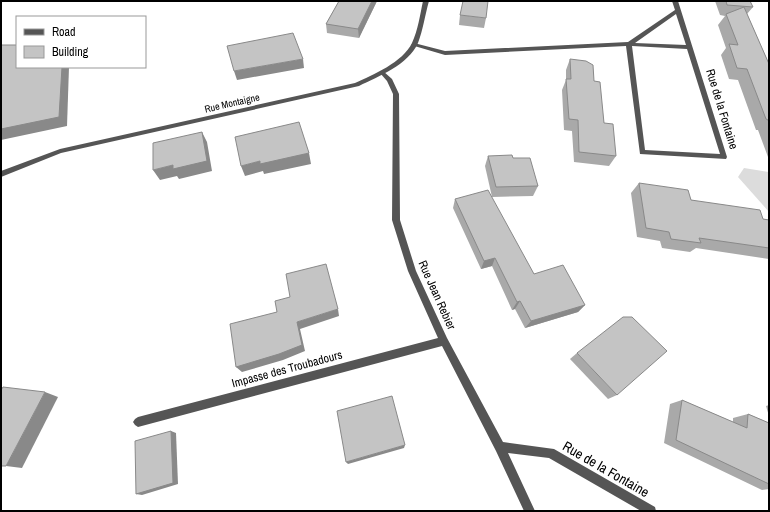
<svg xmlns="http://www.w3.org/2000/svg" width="770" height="512" font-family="'Archivo Narrow',sans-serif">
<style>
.green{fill:#dcdcdc}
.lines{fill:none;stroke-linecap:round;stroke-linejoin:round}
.minor{fill:#555;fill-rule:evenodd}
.tertiary{fill:#555;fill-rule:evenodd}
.wall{fill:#a9a9a9}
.shaded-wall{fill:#898989}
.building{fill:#c4c4c4;stroke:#898989}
.labels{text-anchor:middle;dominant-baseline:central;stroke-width:3;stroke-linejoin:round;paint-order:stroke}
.far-street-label{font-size:10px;fill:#000;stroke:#fff}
.street-label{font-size:12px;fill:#000;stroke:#fff}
.near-street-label{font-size:14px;fill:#000;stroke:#fff}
</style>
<rect width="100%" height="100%" fill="#fff"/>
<!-- green -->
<polygon class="green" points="744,168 769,172 769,212 738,177"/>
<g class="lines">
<!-- minor -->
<g class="minor">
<path d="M672,1H678L727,157L726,159L640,154L626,46L445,55L411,45L414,43L445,51L628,42L675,10ZM676,14L686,45L635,43ZM632,46L687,49L720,154L645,150Z"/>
<polygon points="383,71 392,79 399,94 400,220 416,271 447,338 503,442 554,449 655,507 656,511 641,511 549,458 508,453 535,511 524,511 496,451 442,346 138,427 135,425 133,422 135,419 138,417 438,338 408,271 392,220 393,94 387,81 380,73"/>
</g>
<!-- tertiary -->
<path class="tertiary" d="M423,1H429C425,15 423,30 418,43C408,65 379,76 359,86L61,153L1,177V171L60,149L355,83C373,75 403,62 412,43C418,30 420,15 423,1Z"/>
</g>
<!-- wall -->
<g class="wall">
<polygon points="339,1 377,1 359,38 327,33 326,24"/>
<polygon points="715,1 750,1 753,7 747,14 769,64 769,158 768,157 758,130 756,130 738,80 729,79 721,55 726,48 718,25 725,16 720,15"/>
<polygon points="460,15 486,18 484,28 459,25"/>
<polygon points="570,59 594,81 604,123 616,156 609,166 574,162 572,131 564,130 562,90 566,80 566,70"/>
<polygon points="488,156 513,158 538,186 533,196 492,197 485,166"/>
<polygon points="639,183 691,200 763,219 769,220 769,259 696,248 690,252 662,248 660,241 637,237 631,193"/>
<polygon points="455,199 534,274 585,305 578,312 525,328 515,309 512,310 492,266 481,269 453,208"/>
<polygon points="577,353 617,395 608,399 570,359"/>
<polygon points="682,400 733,422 733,418 748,414 769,423 769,489 762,490 664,443 670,404"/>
<polygon points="769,405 769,416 766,406"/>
</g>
<!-- shaded-wall -->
<g class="shaded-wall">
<polygon points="372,1 377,1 359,38 358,29"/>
<polygon points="303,59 304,68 237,80 234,71"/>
<polygon points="62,67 69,67 67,126 1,140 1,129"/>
<polygon points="202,132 207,142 212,171 179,179 177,176 160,180 153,170 173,165"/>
<polygon points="309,153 311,164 264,174 263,171 245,176 241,166 260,161"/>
<polygon points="495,258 492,266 481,269 484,261"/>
<polygon points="520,301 515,309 512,310 517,302"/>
<polygon points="585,305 578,312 525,328 531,321"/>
<polygon points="338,309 339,316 300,329 305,351 283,360 242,372 236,367 297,322"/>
<polygon points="45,392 58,397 22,468 6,466"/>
<polygon points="171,431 176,433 178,484 142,495 136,494"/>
<polygon points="405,445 404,448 348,464 346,462"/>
</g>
<!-- building -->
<g class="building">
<polygon points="339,1 372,1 358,29 326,24"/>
<polygon points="463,1 488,1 486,18 460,15"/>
<polygon points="726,1 750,1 753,7 727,5"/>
<polygon points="744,7 769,64 769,122 768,120 766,119 747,69 737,68 729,44 738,45 726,14"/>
<polygon points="293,33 303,59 234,71 227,46"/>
<polygon points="1,45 17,45 17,67 62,67 59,117 1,129"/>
<polygon points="570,59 586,61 593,65 594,81 600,82 604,123 613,124 616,156 579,152 578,120 569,119 566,79 571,79"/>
<polygon points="299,122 309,153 260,164 260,161 241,166 235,137"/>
<polygon points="202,132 207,161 173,169 173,165 153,170 153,143"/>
<polygon points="512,155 513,158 530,158 538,186 496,187 488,156"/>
<polygon points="639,183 688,190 691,200 760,210 763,219 769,220 769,248 699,238 701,243 671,239 669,232 646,228"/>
<polygon points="488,190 534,274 563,265 585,305 531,321 520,301 517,302 495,258 484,261 455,199"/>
<polygon points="326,264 338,309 297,322 302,345 279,354 236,367 230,324 277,312 275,301 290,297 286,274"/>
<polygon points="623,317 632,317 667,351 617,395 577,353"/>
<polygon points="3,387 45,392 6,466 1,466 1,390"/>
<polygon points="392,396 405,445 346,462 337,411"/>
<polygon points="682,400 747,428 748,414 769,423 769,484 676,440"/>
<polygon points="171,431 173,483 136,494 135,441"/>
</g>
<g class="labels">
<!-- far-street labels -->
<g class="far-street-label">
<text transform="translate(232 103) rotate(-13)">Rue Montaigne</text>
</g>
<!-- street labels -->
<g class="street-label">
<text transform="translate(722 109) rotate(73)">Rue de la Fontaine</text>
<text transform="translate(437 295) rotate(66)">Rue Jean Rebier</text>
<text transform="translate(287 369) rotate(-15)">Impasse des Troubadours</text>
</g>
<!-- near-street labels -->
<g class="near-street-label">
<text transform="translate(606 469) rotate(30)">Rue de la Fontaine</text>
</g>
</g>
<!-- border -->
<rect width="770" height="512" fill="none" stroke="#000000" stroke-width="4"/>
<!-- legend -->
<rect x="16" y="16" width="130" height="52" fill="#ffffff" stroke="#999999"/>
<rect x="24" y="29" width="20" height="6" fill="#555555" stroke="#999999"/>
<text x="52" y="36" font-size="12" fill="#000000">Road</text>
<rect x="24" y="46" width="20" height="12" fill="#c4c4c4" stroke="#999999"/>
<text x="52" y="56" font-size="12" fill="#000000">Building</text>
</svg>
